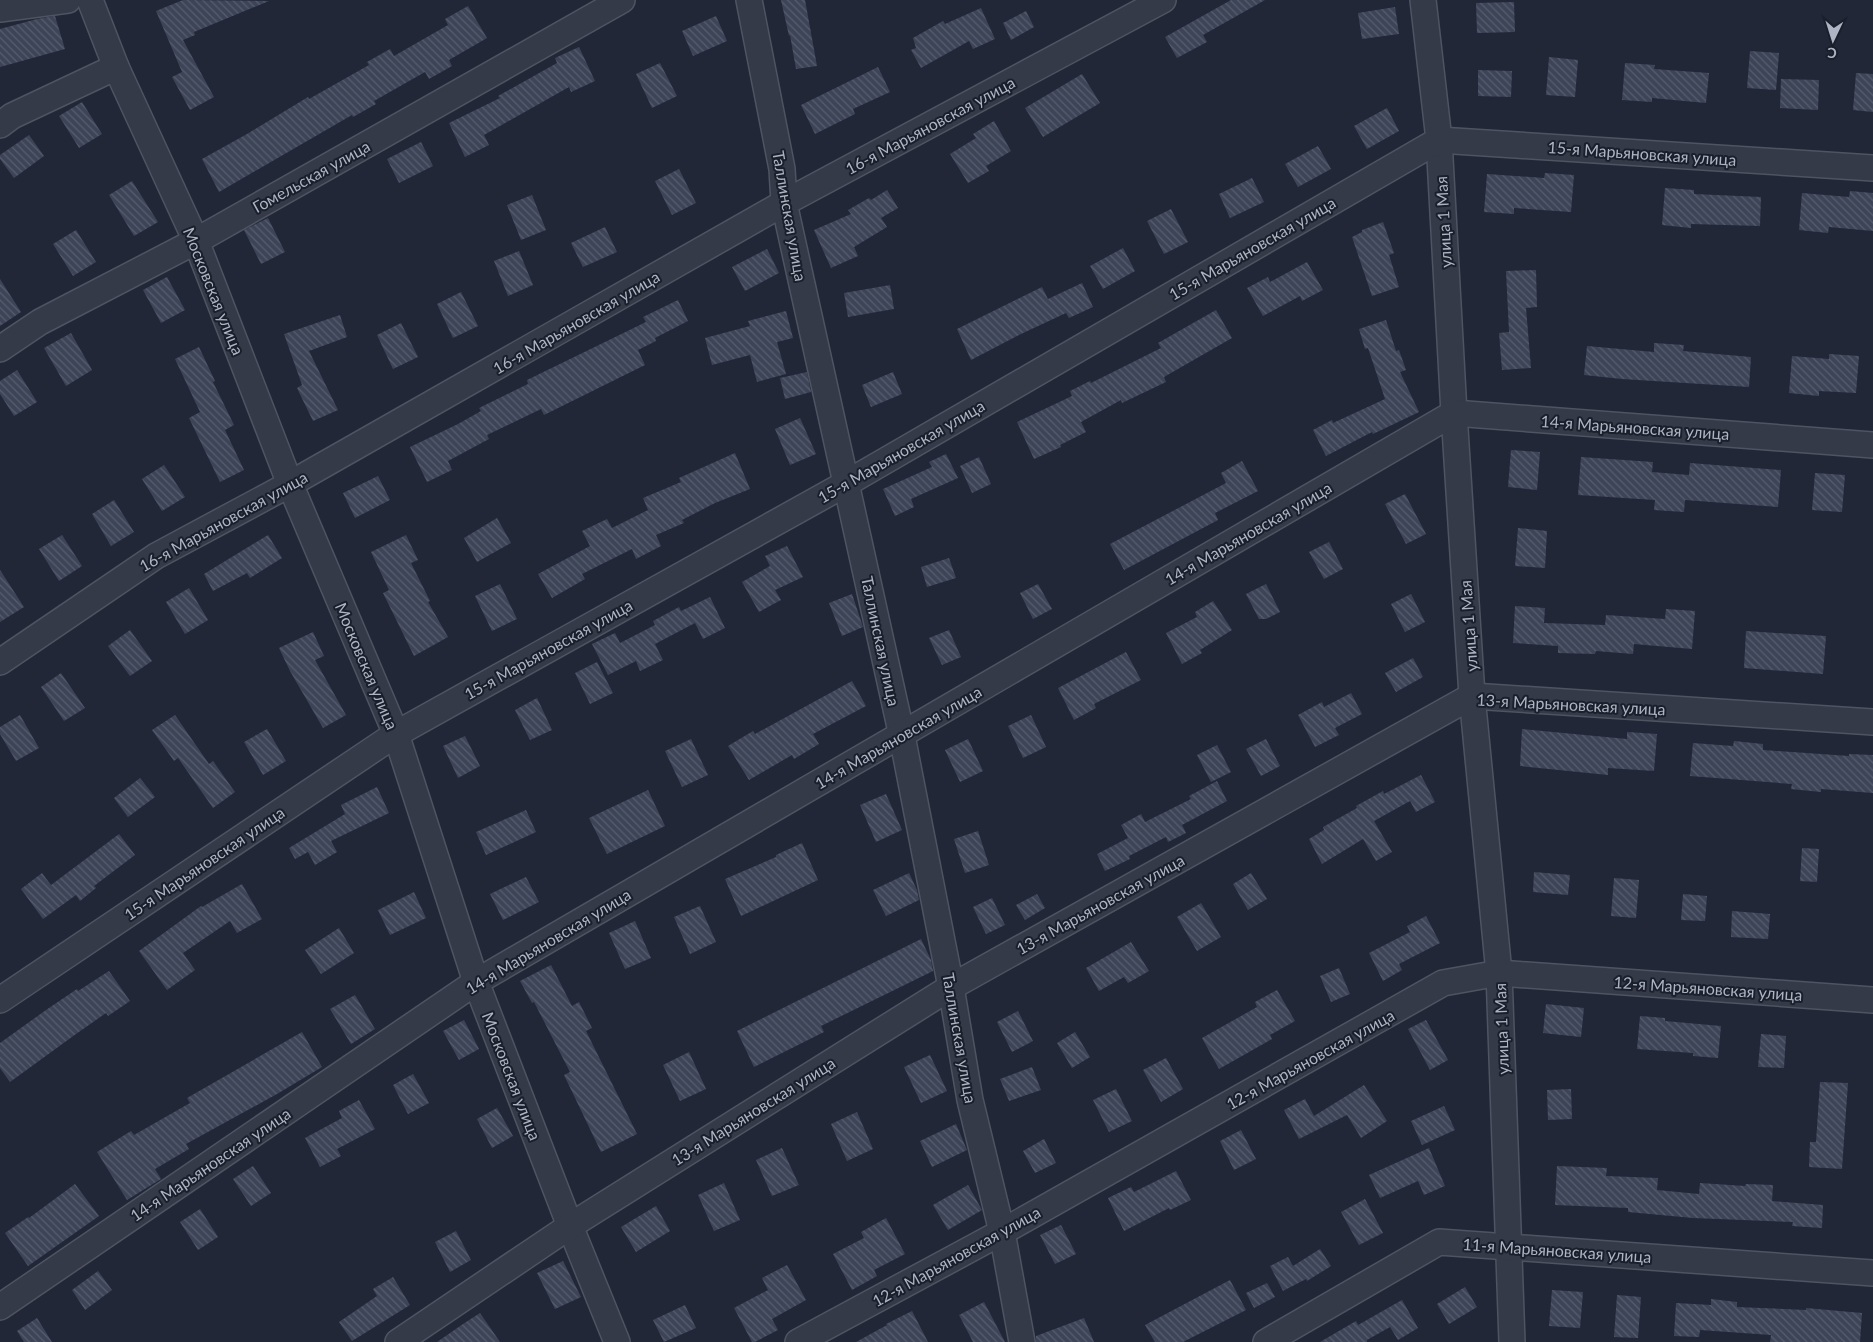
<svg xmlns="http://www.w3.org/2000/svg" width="1873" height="1342" font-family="Lato,sans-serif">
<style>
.building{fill:url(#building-back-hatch)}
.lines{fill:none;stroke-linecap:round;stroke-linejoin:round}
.minor-casing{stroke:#4f5462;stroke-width:28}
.minor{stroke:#353a48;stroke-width:25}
.labels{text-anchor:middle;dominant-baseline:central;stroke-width:4;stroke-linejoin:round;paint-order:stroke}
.street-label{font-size:16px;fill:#afb4c4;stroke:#1a1f2c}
</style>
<defs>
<pattern id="building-back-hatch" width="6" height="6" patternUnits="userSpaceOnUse" patternTransform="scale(1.25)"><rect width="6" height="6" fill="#3d4457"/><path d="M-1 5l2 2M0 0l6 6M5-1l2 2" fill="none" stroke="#565d6e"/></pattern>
</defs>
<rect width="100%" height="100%" fill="#212737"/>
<!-- building -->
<g class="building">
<polygon points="183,0 269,1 194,32 195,35 183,40 214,97 190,110 172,77 182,72 156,11"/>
<polygon points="781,0 805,0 817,66 796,69 790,35 789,36"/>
<polygon points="1231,0 1265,0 1203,35 1207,42 1177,58 1165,37"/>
<polygon points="1514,2 1515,32 1477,33 1476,3"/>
<polygon points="468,6 487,38 449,60 452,66 429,79 425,72 374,101 376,104 353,117 352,115 219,192 202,159 247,134 308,97 309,99 369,65 367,62 390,49 394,56 448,25 445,19"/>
<polygon points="1395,7 1399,34 1362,39 1358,13"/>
<polygon points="981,8 995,39 973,49 969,41 921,68 911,50 916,48 913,38 943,21 945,24"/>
<polygon points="1026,11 1034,27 1011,40 1003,23"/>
<polygon points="55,16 65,49 0,67 0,29 37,19"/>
<polygon points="716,16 727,41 693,56 682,31"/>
<polygon points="579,47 595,81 571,92 569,87 484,135 489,145 465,157 449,123 500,98 498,96 557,63 555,58"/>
<polygon points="1750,51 1779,53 1776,90 1747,88"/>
<polygon points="1549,57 1578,60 1575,97 1546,95"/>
<polygon points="660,63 677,96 652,108 636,74"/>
<polygon points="1625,63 1655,65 1654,69 1709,73 1706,103 1652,98 1652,102 1622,100"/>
<polygon points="878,67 890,92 853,109 855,114 815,134 801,105"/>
<polygon points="1478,70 1512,71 1511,97 1478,96"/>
<polygon points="1856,73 1873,74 1873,112 1853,110"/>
<polygon points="1082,74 1100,103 1043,137 1025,108"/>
<polygon points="1781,79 1819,80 1818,110 1780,108"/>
<polygon points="82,102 102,134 79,148 59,116"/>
<polygon points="1387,108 1399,131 1367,149 1354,126"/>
<polygon points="994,121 1011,151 986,166 989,171 968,183 950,154 976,138 973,134"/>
<polygon points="29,135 44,156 14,178 0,159 0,155"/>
<polygon points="421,142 433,166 399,183 387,159"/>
<polygon points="1318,146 1331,169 1298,187 1285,164"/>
<polygon points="679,169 696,203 672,215 655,181"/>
<polygon points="1545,173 1574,175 1571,212 1514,208 1514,214 1484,212 1487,174 1544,178"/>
<polygon points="1252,178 1264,202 1230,218 1219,194"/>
<polygon points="132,181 158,222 134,236 109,195"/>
<polygon points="1665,188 1694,190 1694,194 1761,197 1760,226 1691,224 1691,228 1662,225"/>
<polygon points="887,190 898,208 881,218 887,227 854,247 858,256 831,268 814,230 851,214 848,210 869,198 871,200"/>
<polygon points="1850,191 1873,193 1873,231 1829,227 1828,233 1799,230 1802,193 1849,197"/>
<polygon points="532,195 546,230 521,240 507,205"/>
<polygon points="1171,209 1188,242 1164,254 1147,221"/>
<polygon points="268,218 285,252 261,264 244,230"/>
<polygon points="1383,222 1394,253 1389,255 1399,287 1372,296 1352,237 1362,232 1362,230"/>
<polygon points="605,227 617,252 583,267 571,243"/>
<polygon points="76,230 96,262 73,276 53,244"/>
<polygon points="1123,248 1135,271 1103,289 1090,266"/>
<polygon points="767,249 779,273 745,291 732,267"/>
<polygon points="519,251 533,285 508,296 494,261"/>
<polygon points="1307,262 1323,290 1302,301 1300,296 1263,316 1247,288 1268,277 1270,282"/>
<polygon points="1536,270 1537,307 1526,308 1531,368 1502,370 1499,333 1509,332 1506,271"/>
<polygon points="167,277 185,310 161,323 143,290"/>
<polygon points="0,279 21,312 0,326"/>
<polygon points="1082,283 1093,307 1069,318 1066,313 1021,334 971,360 957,329 1042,287 1048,299"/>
<polygon points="890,285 894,309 848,317 844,293"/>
<polygon points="461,292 478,326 453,338 437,304"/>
<polygon points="678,300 688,321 655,338 656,341 638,350 645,365 544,415 541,409 487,435 489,439 448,461 452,470 427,482 410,447 458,424 481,411 479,408 528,384 527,380 646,322 643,317"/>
<polygon points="1216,310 1232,338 1164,377 1166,382 1122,403 1121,400 1081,422 1086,432 1060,445 1061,447 1034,459 1017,422 1072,396 1070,391 1090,381 1091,383 1161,348 1158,343"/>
<polygon points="786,311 793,338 777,342 786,374 757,382 750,355 712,365 705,338 750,326 748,321"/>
<polygon points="340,315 347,337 309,351 338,410 313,421 297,388 302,385 284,334"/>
<polygon points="1386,320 1396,351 1399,350 1406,370 1400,372 1419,412 1373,434 1372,432 1326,456 1313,430 1332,420 1333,423 1385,399 1368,348 1365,349 1359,329"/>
<polygon points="401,323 418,357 393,369 377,335"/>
<polygon points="71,333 92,370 66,386 44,348"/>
<polygon points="1654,343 1684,345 1683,351 1751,357 1749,387 1622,379 1584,375 1587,346 1654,352"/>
<polygon points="199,347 215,381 213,382 234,425 225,430 244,470 220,482 189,418 200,412 175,359"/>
<polygon points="1829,354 1859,356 1856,393 1819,391 1819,396 1789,393 1792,356 1829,359"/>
<polygon points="17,370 37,402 14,416 0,394 0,381"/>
<polygon points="807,372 811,392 785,399 780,378"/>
<polygon points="893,372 902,394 871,407 862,385"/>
<polygon points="800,418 816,454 790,465 775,429"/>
<polygon points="1511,450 1540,452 1537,490 1508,487"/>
<polygon points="735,453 750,489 715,503 682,520 684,523 656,535 661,546 636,559 632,549 582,574 585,579 552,598 538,574 590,546 582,531 607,519 612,528 648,510 643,498 681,482 679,478"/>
<polygon points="946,454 958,478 911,499 914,507 895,516 883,489 932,467 929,462"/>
<polygon points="979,457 991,484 972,493 960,466"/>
<polygon points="1581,457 1653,462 1652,472 1689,475 1690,463 1781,470 1778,507 1685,500 1684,512 1654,510 1655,500 1578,495"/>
<polygon points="1242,461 1258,491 1215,513 1218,520 1124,570 1110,544 1226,483 1221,473"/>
<polygon points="164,465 185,497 162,511 142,479"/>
<polygon points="1815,473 1845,475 1842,512 1812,510"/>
<polygon points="378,476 390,500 355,518 343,493"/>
<polygon points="1405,494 1426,534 1406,544 1385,504"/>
<polygon points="114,500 134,532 111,546 92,514"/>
<polygon points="497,518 511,543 477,562 464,538"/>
<polygon points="1518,528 1547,531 1545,568 1515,566"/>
<polygon points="62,535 82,566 59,581 39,549"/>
<polygon points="268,535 282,558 250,578 247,573 213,591 204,574"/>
<polygon points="406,535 418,560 411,563 430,601 428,602 448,637 414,656 383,593 389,590 371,552"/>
<polygon points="1329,542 1343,569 1324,579 1309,552"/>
<polygon points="787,546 803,577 775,590 781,600 759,612 742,582 770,566 765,556"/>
<polygon points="949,558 956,578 927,587 921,567"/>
<polygon points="0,570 24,607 0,622"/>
<polygon points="500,584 517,619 492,631 475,596"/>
<polygon points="1038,584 1052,609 1033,619 1020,593"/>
<polygon points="1266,584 1280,612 1266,619 1259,619 1246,594"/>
<polygon points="189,588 208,620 185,634 166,602"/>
<polygon points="852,594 863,627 842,636 829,603"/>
<polygon points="1411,594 1425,622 1405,632 1391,604"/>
<polygon points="710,597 725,628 703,639 695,623 655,644 663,660 640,671 636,661 608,675 592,644 615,633 620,643 655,625 653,621 679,607 681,611"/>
<polygon points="1213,601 1232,630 1200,650 1202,653 1182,664 1166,633 1197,617 1195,612"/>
<polygon points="1515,606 1545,608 1544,623 1605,625 1606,615 1665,619 1666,609 1695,611 1692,649 1634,644 1633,654 1596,651 1595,654 1558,653 1558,646 1513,643"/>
<polygon points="130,630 152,661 130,676 108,646"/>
<polygon points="949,630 961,657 942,665 929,638"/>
<polygon points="1746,631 1826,636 1823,674 1744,668"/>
<polygon points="313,632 324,656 315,660 346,715 323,728 290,671 279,648"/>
<polygon points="1126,652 1141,680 1094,704 1096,708 1074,720 1058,688"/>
<polygon points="1413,658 1423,677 1396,692 1385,673"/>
<polygon points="597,662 613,693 590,704 575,673"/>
<polygon points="61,673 85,708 64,721 41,687"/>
<polygon points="852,681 866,706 813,734 819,744 794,759 792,755 749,780 728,746 753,731 755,734"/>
<polygon points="1351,693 1362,714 1335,728 1339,735 1315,747 1298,715 1322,702 1324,707"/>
<polygon points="537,698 552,730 530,740 515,710"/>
<polygon points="20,715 39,748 16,761 0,734 0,727"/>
<polygon points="175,715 209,764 213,761 235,792 213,808 178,758 174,761 152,730"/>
<polygon points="1031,715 1046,747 1023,758 1008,726"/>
<polygon points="267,729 286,761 263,775 244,742"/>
<polygon points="1522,729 1627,739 1627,732 1657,734 1654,771 1608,768 1608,775 1520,766"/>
<polygon points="465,736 480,766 458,778 443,746"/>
<polygon points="691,739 708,775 682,787 665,751"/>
<polygon points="968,739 983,771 960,782 945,750"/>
<polygon points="1266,739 1280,766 1261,776 1246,749"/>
<polygon points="1734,741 1763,744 1763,750 1849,756 1849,754 1873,755 1873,793 1821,789 1821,792 1791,789 1792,784 1690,776 1693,743 1733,746"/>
<polygon points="1217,745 1231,772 1211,782 1197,755"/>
<polygon points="1421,775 1435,802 1416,812 1410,801 1374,821 1392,852 1376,861 1363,839 1322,864 1309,839 1324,830 1323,827 1357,808 1356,806 1383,791 1384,794"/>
<polygon points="140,778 155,797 128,817 114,798"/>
<polygon points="1217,781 1227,801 1182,825 1186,833 1168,842 1166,837 1129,856 1130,859 1105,871 1097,854 1128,838 1121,825 1141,814 1145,822 1191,799 1189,796"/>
<polygon points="377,787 389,813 331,841 337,852 315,865 308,852 295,859 289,848 345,814 341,805"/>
<polygon points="648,790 665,826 607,854 589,818"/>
<polygon points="886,794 902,830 876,842 860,805"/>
<polygon points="526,810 536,832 486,855 476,832"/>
<polygon points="978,831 989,865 965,873 954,839"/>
<polygon points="119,834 135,855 94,886 96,888 80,901 76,895 43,919 21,889 42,873 51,885"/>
<polygon points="802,843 818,880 741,916 725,879 776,857 776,855"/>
<polygon points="1802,848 1819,849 1817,882 1800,881"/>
<polygon points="1534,872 1570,875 1568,895 1533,892"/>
<polygon points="909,873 917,890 919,900 886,916 873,890"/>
<polygon points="1251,873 1267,899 1248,910 1233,884"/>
<polygon points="526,877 539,902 503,920 490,894"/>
<polygon points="1614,878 1639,880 1636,918 1611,916"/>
<polygon points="242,884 262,919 237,933 230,921 183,953 195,970 167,990 139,951 201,906 202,907"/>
<polygon points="414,892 426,918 390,935 378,910"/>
<polygon points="1037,894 1045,908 1025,920 1016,905"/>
<polygon points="1683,894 1707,896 1705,921 1681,920"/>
<polygon points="992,898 1005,925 986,934 973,907"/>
<polygon points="1201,903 1221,937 1197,951 1177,917"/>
<polygon points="700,906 716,942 690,954 674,917"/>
<polygon points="1732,911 1770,914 1768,939 1731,937"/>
<polygon points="1426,916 1440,943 1399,964 1402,970 1383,981 1369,953 1410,932 1407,926"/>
<polygon points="635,921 651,958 625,969 609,933"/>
<polygon points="339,928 354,953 321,974 305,950"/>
<polygon points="921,939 931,960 933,971 821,1026 824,1032 754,1067 737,1031"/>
<polygon points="1131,942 1149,971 1128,983 1124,977 1099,991 1086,968"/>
<polygon points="551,965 572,1006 579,1002 592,1028 586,1031 637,1134 601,1152 564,1075 570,1072 534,1002 532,1003 520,981"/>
<polygon points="1339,968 1350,994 1331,1002 1320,976"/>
<polygon points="109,971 130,1001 108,1016 106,1013 76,1034 10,1082 0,1068 0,1043 46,1010 77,989 78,991"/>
<polygon points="1277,990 1295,1021 1270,1035 1272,1039 1219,1069 1202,1038 1257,1007 1255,1002"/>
<polygon points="355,995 375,1029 351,1044 330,1009"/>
<polygon points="1546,1004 1584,1008 1581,1037 1543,1033"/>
<polygon points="1018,1011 1033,1041 1012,1052 997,1022"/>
<polygon points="1640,1016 1665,1018 1665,1021 1721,1026 1718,1058 1693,1056 1693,1053 1637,1049"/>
<polygon points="464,1020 479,1049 459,1060 443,1031"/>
<polygon points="1426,1020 1448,1060 1430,1070 1408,1029"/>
<polygon points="302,1032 322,1067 277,1094 186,1144 189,1149 155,1169 161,1179 127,1200 97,1152 131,1131 134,1135 190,1103 187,1098"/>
<polygon points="1075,1032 1090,1057 1072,1068 1057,1043"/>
<polygon points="1761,1034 1786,1036 1784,1068 1758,1067"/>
<polygon points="689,1052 706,1089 680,1101 663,1065"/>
<polygon points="930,1055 947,1091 921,1103 904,1067"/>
<polygon points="1166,1058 1183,1089 1161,1102 1143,1070"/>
<polygon points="1032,1067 1041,1090 1009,1101 1000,1079"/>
<polygon points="413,1074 429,1103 408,1114 393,1085"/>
<polygon points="1820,1082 1848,1083 1842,1169 1809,1167 1810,1142 1816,1142"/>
<polygon points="1364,1085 1387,1121 1361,1138 1347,1115 1299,1139 1284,1110 1305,1099 1314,1116"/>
<polygon points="1116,1089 1132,1121 1109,1132 1093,1100"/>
<polygon points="1571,1089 1572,1119 1548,1120 1547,1090"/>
<polygon points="359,1100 375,1129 337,1149 341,1156 320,1167 305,1138 342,1118 339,1111"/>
<polygon points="1444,1106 1455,1130 1422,1145 1411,1121"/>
<polygon points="497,1108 513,1136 492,1148 477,1119"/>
<polygon points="857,1112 873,1149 847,1161 831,1124"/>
<polygon points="956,1124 967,1150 932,1167 920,1141"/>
<polygon points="1241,1130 1256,1159 1234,1170 1220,1141"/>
<polygon points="1044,1139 1056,1163 1035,1173 1023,1151"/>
<polygon points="782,1148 799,1185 772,1196 756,1160"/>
<polygon points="1429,1148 1445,1186 1424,1195 1418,1181 1380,1198 1369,1175"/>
<polygon points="253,1166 271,1193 251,1206 233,1179"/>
<polygon points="1557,1166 1607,1168 1606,1176 1658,1178 1657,1190 1699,1194 1700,1183 1745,1186 1746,1184 1773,1185 1772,1201 1823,1205 1822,1228 1792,1226 1793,1222 1693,1218 1628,1212 1628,1208 1555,1205"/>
<polygon points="1176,1171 1191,1200 1170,1210 1169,1208 1124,1231 1108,1198 1131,1187 1134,1192"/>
<polygon points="724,1183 740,1220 714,1231 698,1195"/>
<polygon points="75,1184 99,1216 28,1266 5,1233 28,1217 29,1218"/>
<polygon points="968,1185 982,1210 948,1230 933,1205"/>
<polygon points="1365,1199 1383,1233 1359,1245 1341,1212"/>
<polygon points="656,1206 670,1231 636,1252 621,1227"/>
<polygon points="200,1209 218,1237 198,1250 180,1222"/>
<polygon points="886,1218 905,1254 874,1270 877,1276 852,1290 833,1254 864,1238 861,1232"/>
<polygon points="1061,1225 1076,1254 1055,1264 1040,1235"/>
<polygon points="456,1231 471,1260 450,1272 435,1242"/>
<polygon points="1320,1249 1331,1266 1307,1281 1306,1279 1283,1291 1270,1266 1288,1257 1293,1266"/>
<polygon points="563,1261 581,1297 555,1309 537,1273"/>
<polygon points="787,1265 806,1300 772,1319 778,1330 755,1342 752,1342 734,1308 768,1290 762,1278"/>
<polygon points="98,1271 112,1290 85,1310 72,1290"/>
<polygon points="393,1277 410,1305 352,1341 339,1322 377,1296 373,1289"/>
<polygon points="1230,1280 1246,1310 1183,1342 1155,1342 1145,1325"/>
<polygon points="1267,1283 1275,1297 1254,1308 1246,1293"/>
<polygon points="1465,1287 1477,1307 1449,1324 1437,1304"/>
<polygon points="1552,1290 1583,1292 1580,1328 1549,1326"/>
<polygon points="1617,1295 1641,1297 1638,1338 1614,1337"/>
<polygon points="1711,1299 1737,1302 1737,1307 1806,1310 1806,1308 1862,1313 1860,1342 1770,1342 1771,1335 1700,1330 1699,1337 1674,1336 1676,1303 1711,1305"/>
<polygon points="1402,1300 1418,1328 1398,1340 1390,1327 1367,1340 1367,1342 1320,1342 1356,1321 1358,1325"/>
<polygon points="984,1302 1005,1342 973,1342 959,1315"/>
<polygon points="685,1305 696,1328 664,1342 653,1320"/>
<polygon points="912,1311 928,1342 856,1342 887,1325 886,1324"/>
<polygon points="480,1313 500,1342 437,1342 463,1324"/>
<polygon points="37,1318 52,1342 24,1342 17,1331"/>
<polygon points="1084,1318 1094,1342 1036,1342 1036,1336"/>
</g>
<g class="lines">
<!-- minor casing -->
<g class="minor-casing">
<g id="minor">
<polyline points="90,0 116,67 196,241 290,484 396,734 476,982 570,1226 617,1342"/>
<polyline points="749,0 782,169 784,203 902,736 951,987 970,1100 1002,1232 1022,1342"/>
<polyline points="1423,0 1439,140 1454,413 1472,696 1499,973 1512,1342"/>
<polyline points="0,9 68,0"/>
<polyline points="0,125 12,116 116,67"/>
<polyline points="0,349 40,322 196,241 622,0"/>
<polyline points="0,662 156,556 290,484 784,203 1163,0"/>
<polyline points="0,1000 396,734 847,483 1439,140 1873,168"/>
<polyline points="0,1307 476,982 1454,413 1873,445"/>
<polyline points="398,1342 570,1226 951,987 1472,696 1873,722"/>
<polyline points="798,1342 1002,1232 1443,983 1499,973 1873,1000"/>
<polyline points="1266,1342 1439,1242 1873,1273"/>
</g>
</g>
<!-- minor -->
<use href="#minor" class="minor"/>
</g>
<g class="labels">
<!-- street labels -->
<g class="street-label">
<text transform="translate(930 125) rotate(-28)">16-я Марьяновская улица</text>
<text transform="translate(1642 153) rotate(4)">15-я Марьяновская улица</text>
<text transform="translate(311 176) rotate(-29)">Гомельская улица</text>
<text transform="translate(790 216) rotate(80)">Таллинская улица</text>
<text transform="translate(1443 222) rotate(-93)">улица 1 Мая</text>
<text transform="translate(1252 248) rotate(-30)">15-я Марьяновская улица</text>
<text transform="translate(214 291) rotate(68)">Московская улица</text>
<text transform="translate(576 322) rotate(-30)">16-я Марьяновская улица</text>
<text transform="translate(1635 427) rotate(4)">14-я Марьяновская улица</text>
<text transform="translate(901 451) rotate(-30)">15-я Марьяновская улица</text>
<text transform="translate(223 521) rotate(-29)">16-я Марьяновская улица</text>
<text transform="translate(1248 533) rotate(-30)">14-я Марьяновская улица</text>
<text transform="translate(1468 626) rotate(-94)">улица 1 Мая</text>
<text transform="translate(881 641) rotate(78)">Таллинская улица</text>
<text transform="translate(548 649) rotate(-29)">15-я Марьяновская улица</text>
<text transform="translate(367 666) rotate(67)">Московская улица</text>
<text transform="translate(1571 704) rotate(3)">13-я Марьяновская улица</text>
<text transform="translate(898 737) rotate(-30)">14-я Марьяновская улица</text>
<text transform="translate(204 863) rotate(-34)">15-я Марьяновская улица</text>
<text transform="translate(1100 904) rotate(-29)">13-я Марьяновская улица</text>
<text transform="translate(548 941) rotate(-31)">14-я Марьяновская улица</text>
<text transform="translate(1708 988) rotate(4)">12-я Марьяновская улица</text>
<text transform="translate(1501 1029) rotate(-92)">улица 1 Мая</text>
<text transform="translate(960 1038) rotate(80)">Таллинская улица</text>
<text transform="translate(1310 1059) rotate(-29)">12-я Марьяновская улица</text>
<text transform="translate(512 1076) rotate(69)">Московская улица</text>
<text transform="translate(753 1111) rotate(-32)">13-я Марьяновская улица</text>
<text transform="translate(210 1164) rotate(-34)">14-я Марьяновская улица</text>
<text transform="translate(1557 1250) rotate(4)">11-я Марьяновская улица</text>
<text transform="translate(956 1256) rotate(-29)">12-я Марьяновская улица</text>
</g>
</g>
<!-- north arrow -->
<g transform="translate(1833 40) rotate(184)" stroke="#1a1f2c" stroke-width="4" paint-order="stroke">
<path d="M0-4L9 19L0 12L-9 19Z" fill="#afb4c4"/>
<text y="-8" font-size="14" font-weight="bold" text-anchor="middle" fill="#afb4c4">С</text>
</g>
</svg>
